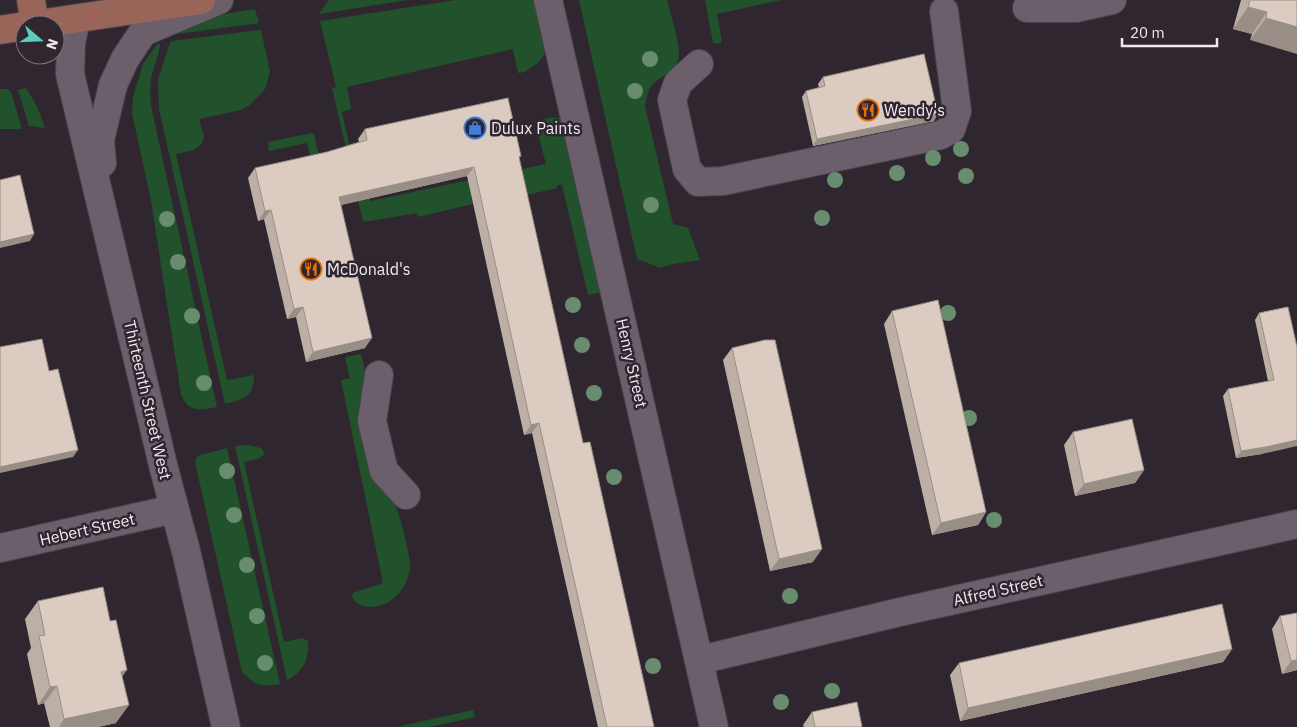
<svg xmlns="http://www.w3.org/2000/svg" width="1297" height="727" font-family="'IBM Plex Sans',sans-serif">
<style>
.green{fill:#21522b}
.lines{fill:none;stroke-linecap:round;stroke-linejoin:round}
.minor-casing{stroke:#4b434c;stroke-width:30}
.major-casing{stroke:#4b434c;stroke-width:30}
.minor{stroke:#6a5f6b;stroke-width:28}
.major{stroke:#996558;stroke-width:28}
.tree{fill:#678c6e}
.wall{fill:#bcafa5}
.shaded-wall{fill:#998e86}
.building{fill:#dbcbc0;stroke:#998e86}
.labels{text-anchor:middle;dominant-baseline:central;stroke-width:5;stroke-linejoin:round;paint-order:stroke}
.poi-label{font-size:16px;fill:#f0e9f1;stroke:#2f2630;text-anchor:start}
.street-label{font-size:16px;fill:#f0e9f1;stroke:#2f2630}
</style>
<rect width="100%" height="100%" fill="#2f2630"/>
<!-- green -->
<g class="green">
<polygon points="329,0 408,0 319,14"/>
<path d="M456,0H539C544,23 558,52 532,67C528,70 524,73 518,73L513,49L347,87L351,109L342,112L349,144L356,143L370,201L546,164L537,130L539,123C549,115 556,117 568,121L603,292L588,295L562,185H557V188L518,197L516,187L471,197L473,204L418,217L417,213L363,222L332,88L336,87L320,21Z"/>
<path d="M579,0H667C671,15 680,43 679,57C677,73 662,75 653,84C647,90 647,98 645,106L673,224L688,228L700,260C686,263 673,262 661,268L637,259Z"/>
<polygon points="705,0 781,0 717,14 722,41 720,44 713,43"/>
<polygon points="255,9 259,23 177,34 173,31 201,18"/>
<path d="M261,30L270,72L265,89L250,105L241,110L199,119L204,136L202,144L194,150L176,154L227,380L254,375C254,397 244,399 225,404L159,109L158,79L170,43L172,41Z"/>
<path d="M158,43L160,45C159,55 155,64 152,73C150,84 150,95 151,106L217,407C200,410 188,413 181,394L151,201L132,113L133,97L143,64Z"/>
<polygon points="26,88 37,106 45,128 29,126 18,90"/>
<polygon points="0,89 8,89 11,92 22,129 0,129"/>
<polygon points="311,133 314,134 320,161 312,163 307,143 269,151 268,142"/>
<path d="M361,354C364,368 369,382 370,395C372,420 372,450 377,475C380,486 392,496 396,507C401,519 410,554 410,567C408,587 392,607 371,607C364,607 355,604 352,597L353,593L383,583L341,380L350,378L345,357Z"/>
<path d="M248,445L261,448L265,454L258,459L244,462L284,642L302,638L308,641C310,657 303,673 287,680L235,446Z"/>
<path d="M227,448L280,684C260,688 256,685 242,672L195,462L196,458L201,455Z"/>
<polygon points="473,710 475,717 430,727 396,727"/>
</g>
<g class="lines">
<!-- minor casing -->
<g class="minor-casing">
<g id="minor">
<polyline points="548,0 714,727"/>
<polyline points="1046,0 1027,8 1076,8 1112,0"/>
<polyline points="76,19 71,43 70,74 164,469 186,551 226,727"/>
<polyline points="699,64 678,83 672,100 687,169 698,182 723,181 941,135 951,129 957,111 944,11"/>
<polyline points="102,163 100,140 113,85 125,59 143,32 219,0"/>
<polyline points="379,375 372,421 384,471 406,495"/>
<polyline points="0,548 174,509"/>
<polyline points="700,660 900,612 1297,524"/>
</g>
</g>
<!-- major casing -->
<g class="major-casing">
<g id="major">
<polyline points="31,0 35,25"/>
<polyline points="32,25 201,0"/>
<polyline points="0,30 25,26"/>
</g>
</g>
<!-- minor -->
<use href="#minor" class="minor"/>
<!-- major -->
<use href="#major" class="major"/>
</g>
<!-- trees -->
<g class="tree">
<circle cx="650" cy="59" r="8"/>
<circle cx="635" cy="91" r="8"/>
<circle cx="961" cy="149" r="8"/>
<circle cx="933" cy="158" r="8"/>
<circle cx="897" cy="173" r="8"/>
<circle cx="966" cy="176" r="8"/>
<circle cx="835" cy="180" r="8"/>
<circle cx="651" cy="205" r="8"/>
<circle cx="822" cy="218" r="8"/>
<circle cx="167" cy="219" r="8"/>
<circle cx="178" cy="262" r="8"/>
<circle cx="573" cy="305" r="8"/>
<circle cx="948" cy="313" r="8"/>
<circle cx="192" cy="316" r="8"/>
<circle cx="582" cy="345" r="8"/>
<circle cx="204" cy="383" r="8"/>
<circle cx="594" cy="393" r="8"/>
<circle cx="969" cy="418" r="8"/>
<circle cx="227" cy="471" r="8"/>
<circle cx="614" cy="477" r="8"/>
<circle cx="234" cy="515" r="8"/>
<circle cx="994" cy="520" r="8"/>
<circle cx="247" cy="565" r="8"/>
<circle cx="790" cy="596" r="8"/>
<circle cx="257" cy="616" r="8"/>
<circle cx="265" cy="663" r="8"/>
<circle cx="653" cy="666" r="8"/>
<circle cx="832" cy="691" r="8"/>
<circle cx="781" cy="702" r="8"/>
</g>
<!-- wall -->
<g class="wall">
<polygon points="1241,0 1297,0 1250,40 1252,34 1233,29"/>
<polygon points="823,77 934,121 813,146 802,97 806,91 819,88 818,84"/>
<polygon points="365,129 519,159 583,443 654,727 598,727 532,433 524,435 467,176 341,205 365,348 306,362 296,317 287,319 264,219 258,221 248,178 255,168 327,152 359,142 358,139"/>
<polygon points="1288,307 1262,454 1236,458 1223,396 1228,389 1268,381 1255,320 1259,313"/>
<polygon points="892,311 986,512 978,525 932,535 884,324"/>
<polygon points="732,348 813,562 770,571 723,360"/>
<polygon points="1073,432 1144,470 1135,483 1075,496 1064,445"/>
<polygon points="38,601 110,621 122,676 116,723 98,727 50,727 44,703 38,705 27,654 31,648 25,619"/>
<polygon points="1297,613 1297,670 1282,674 1272,629 1280,616"/>
<polygon points="1232,649 1223,662 960,721 950,675 959,663"/>
<polygon points="812,712 862,727 804,727 803,725"/>
</g>
<!-- shaded-wall -->
<g class="shaded-wall">
<polygon points="1248,7 1267,12 1252,34 1233,29"/>
<polygon points="1266,18 1297,27 1297,54 1250,40"/>
<polygon points="938,114 934,121 813,146 817,139"/>
<polygon points="474,167 467,176 332,207 339,197"/>
<polygon points="271,210 264,219 258,221 265,211"/>
<polygon points="34,234 30,241 0,248 0,242"/>
<polygon points="303,307 296,317 287,319 294,309"/>
<polygon points="372,338 365,348 306,362 313,352"/>
<polygon points="539,423 532,433 524,435 531,425"/>
<polygon points="1297,440 1297,446 1262,454 1236,458 1241,451"/>
<polygon points="78,450 73,457 0,473 0,467"/>
<polygon points="1144,470 1135,483 1075,496 1084,484"/>
<polygon points="986,512 978,525 932,535 941,523"/>
<polygon points="822,549 813,562 770,571 779,559"/>
<polygon points="1232,649 1223,662 960,721 968,708"/>
<polygon points="1297,660 1297,670 1282,674 1291,661"/>
<polygon points="127,670 114,688 121,672"/>
<polygon points="57,686 44,703 38,705 50,687"/>
<polygon points="129,705 116,723 98,727 59,727 64,719"/>
</g>
<!-- building -->
<g class="building">
<polygon points="1250,0 1297,0 1297,27 1266,18 1267,12 1248,7"/>
<polygon points="924,54 938,114 817,139 806,91 825,86 823,77"/>
<polygon points="508,98 521,156 519,157 583,443 590,442 654,727 607,727 539,423 531,425 474,167 339,197 372,338 313,352 303,307 294,309 271,210 265,211 255,168 327,152 367,140 365,129"/>
<polygon points="20,175 34,234 0,242 0,180"/>
<polygon points="938,300 986,512 941,523 892,311"/>
<polygon points="1288,307 1297,347 1297,440 1266,447 1241,451 1228,389 1274,380 1259,313"/>
<polygon points="42,339 49,371 58,369 78,450 0,467 0,347"/>
<polygon points="765,340 775,340 822,549 779,559 732,348"/>
<polygon points="1132,419 1144,470 1084,484 1073,432"/>
<polygon points="103,587 110,621 116,620 127,670 121,672 129,705 64,719 57,686 50,687 39,636 45,635 38,601"/>
<polygon points="1222,604 1232,649 968,708 959,663"/>
<polygon points="1297,613 1297,660 1291,661 1280,616"/>
<polygon points="857,702 862,727 815,727 812,712"/>
</g>
<!-- icons -->
<defs>
<g id="restaurant-ring" transform="scale(1.125)"><circle r="9.5" fill="#2f2630" stroke="#e8710a" stroke-width="1.5"/><path d="M-5-6h1v4h1v-4h1v4h1v-4h1v5L-1.5 .5V6h-2V.5L-5-1ZM5-6V6H3V1.5H1.5Q1.5-4 5-6Z" fill="#e8710a"/></g>
<g id="shop-ring" transform="scale(1.125)"><circle r="9.5" fill="#2f2630" stroke="#3f7fe0" stroke-width="1.5"/><path d="M-5-2.5h2.3a2.7 3.5 0 0 1 5.4 0H5L5.5 6h-11ZM-1.5-2.5h3a1.5 2.3 0 0 0-3 0Z" fill="#3f7fe0"/></g>
</defs>
<g fill-rule="evenodd">
<use href="#restaurant-ring" x="868" y="110"/>
<use href="#shop-ring" x="475" y="128"/>
<use href="#restaurant-ring" x="311" y="269"/>
</g>
<g class="labels">
<!-- poi labels -->
<g class="poi-label">
<text x="884" y="110">Wendy's</text>
<text x="491" y="128">Dulux Paints</text>
<text x="327" y="269">McDonald's</text>
</g>
<!-- street labels -->
<g class="street-label">
<text transform="translate(632 363) rotate(77)">Henry Street</text>
<text transform="translate(148 400) rotate(77)">Thirteenth Street West</text>
<text transform="translate(87 529) rotate(-13)">Hebert Street</text>
<text transform="translate(998 590) rotate(-13)">Alfred Street</text>
</g>
</g>
<!-- north arrow -->
<g transform="translate(40 40) rotate(109)"><circle r="24" fill="#2f2630" stroke="#7c747d"/>
<path d="M0-4L9 19L0 12L-9 19Z" fill="#59cebf"/>
<text y="-8" font-size="14" font-weight="bold" text-anchor="middle" fill="#f0e9f1">N</text>
</g>
<!-- scale -->
<path d="M1122 38v8h95v-8" fill="none" stroke="#f0e9f1" stroke-width="2.5"/>
<text x="1130" y="38" font-size="15" fill="#f0e9f1" stroke="#2f2630" stroke-width="4" paint-order="stroke">20 m</text>
</svg>
